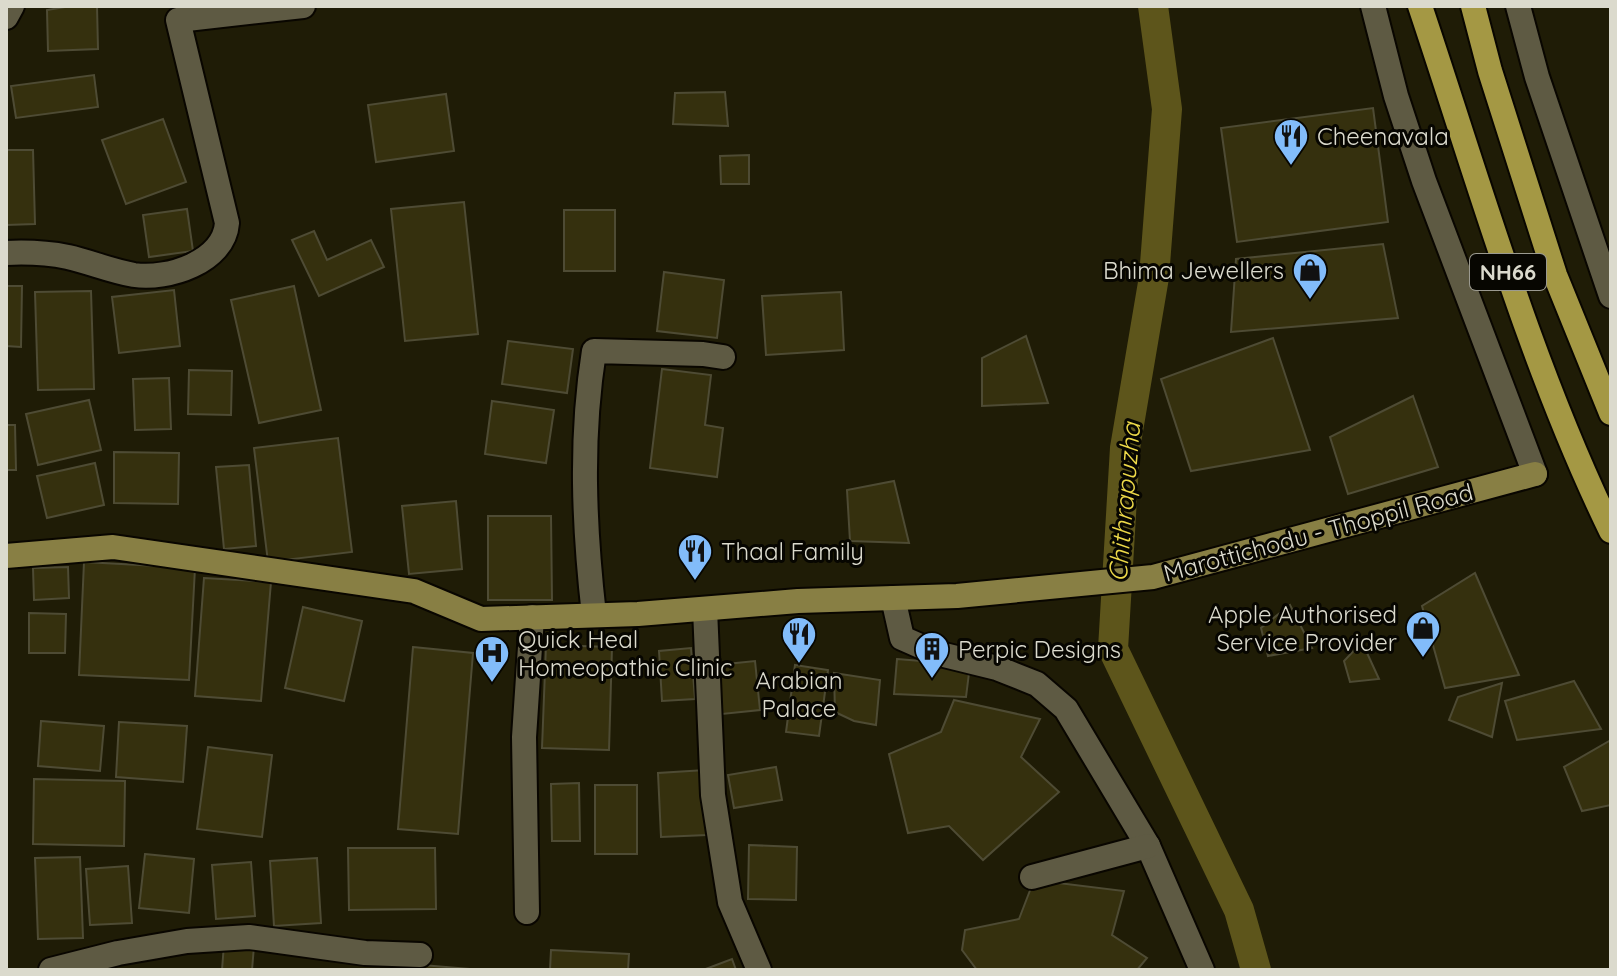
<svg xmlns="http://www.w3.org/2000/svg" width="1617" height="976" font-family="Quicksand,sans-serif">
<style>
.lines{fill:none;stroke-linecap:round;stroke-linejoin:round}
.canal{stroke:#5d551b;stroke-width:30}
.building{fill:#35300e;stroke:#4e4b34;stroke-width:2}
.minor-casing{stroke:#090600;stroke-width:28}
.major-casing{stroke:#090600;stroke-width:28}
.highway-casing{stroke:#090600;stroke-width:28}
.minor{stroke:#5e5a43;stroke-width:24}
.major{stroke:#887f44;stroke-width:24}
.highway{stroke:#a49844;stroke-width:24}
.labels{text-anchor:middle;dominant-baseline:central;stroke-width:6;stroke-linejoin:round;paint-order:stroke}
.shield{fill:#070601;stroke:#9b9a90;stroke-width:2}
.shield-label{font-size:22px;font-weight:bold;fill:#dbdacd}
.poi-label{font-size:24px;fill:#dbdacd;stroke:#070601;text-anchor:start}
.street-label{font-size:24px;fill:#dbdacd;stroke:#070601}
.water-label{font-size:26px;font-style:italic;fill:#edd949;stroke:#070601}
</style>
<rect width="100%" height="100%" fill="#1f1c06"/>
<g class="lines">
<!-- canal -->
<polyline class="canal" points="1153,6 1167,109 1154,277 1125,448 1113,649 1239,910 1256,970"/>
</g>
<!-- building -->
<g class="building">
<polygon points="71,6 97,6 98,49 48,51 47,10"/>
<polygon points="94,75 98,107 16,118 11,86"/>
<polygon points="725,92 728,126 673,124 675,93"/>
<polygon points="446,94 454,151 376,162 368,105"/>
<polygon points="1373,108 1388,222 1237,242 1221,128"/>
<polygon points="163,119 186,182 126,204 102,140"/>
<polygon points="6,150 33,150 35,224 6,225"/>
<polygon points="749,155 749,184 721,184 720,156"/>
<polygon points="464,202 478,334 405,341 391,209"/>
<polygon points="187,209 193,251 149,257 143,215"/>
<rect x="564" y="210" width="51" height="61"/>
<polygon points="314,231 327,260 371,240 384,267 319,296 292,240"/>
<polygon points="1383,244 1398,318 1231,332 1236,259"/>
<polygon points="664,272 724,280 717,338 657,331"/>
<polygon points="6,286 22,286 21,347 6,346"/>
<polygon points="294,286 321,410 259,423 231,300"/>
<polygon points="174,290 180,346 119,353 112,297"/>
<polygon points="91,291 94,389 38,390 35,292"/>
<polygon points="841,292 844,350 766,355 762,296"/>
<polygon points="1026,336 1048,403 982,406 982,358"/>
<polygon points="1273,338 1310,450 1191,471 1161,379"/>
<polygon points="508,341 573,349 567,393 502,384"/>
<polygon points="662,369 711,375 705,425 723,428 717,477 650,468"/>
<polygon points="189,370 232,371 231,415 188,414"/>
<polygon points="169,378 171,429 135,430 133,379"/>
<polygon points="1413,396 1438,467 1348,494 1330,437"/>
<polygon points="89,400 101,450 38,465 26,414"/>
<polygon points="492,401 554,410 546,463 485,454"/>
<polygon points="6,425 15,425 16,470 6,470"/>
<polygon points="338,438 352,552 268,562 254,448"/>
<polygon points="114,452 179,453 178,504 114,503"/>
<polygon points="95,463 104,505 47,518 37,476"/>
<polygon points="249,465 256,546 224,549 216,467"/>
<polygon points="894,481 909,543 850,541 847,490"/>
<polygon points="456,501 462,569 409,574 402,506"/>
<polygon points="488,516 551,516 552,600 488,600"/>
<polygon points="84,562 195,568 189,680 79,675"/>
<polygon points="68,567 69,598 34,600 33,568"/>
<polygon points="1475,573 1519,675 1445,688 1422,606"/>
<polygon points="204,578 271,582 261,701 195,696"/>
<polygon points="1290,605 1312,648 1268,656 1261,628"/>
<polygon points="303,607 362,621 344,701 285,688"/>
<polygon points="29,613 66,614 65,653 29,653"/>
<polygon points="1362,642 1379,679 1350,682 1344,661"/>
<polygon points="546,645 612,647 609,750 542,748"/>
<polygon points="413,647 473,653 458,834 398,829"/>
<polygon points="691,648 695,699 662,701 659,651"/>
<polygon points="897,659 970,665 966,697 894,694"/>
<polygon points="755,661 760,710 722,714 717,665"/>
<polygon points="795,665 828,670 819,736 786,732"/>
<polygon points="834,673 880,680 876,725 854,721 835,712"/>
<polygon points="1574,681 1601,729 1517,740 1505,701"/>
<polygon points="1502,683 1492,737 1449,720 1458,697"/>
<polygon points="954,700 1040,719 1021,757 1059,792 983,860 949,826 908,833 889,754 941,732"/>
<polygon points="41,721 104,726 100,771 38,766"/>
<polygon points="119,722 187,726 183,782 116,777"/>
<polygon points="1611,740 1611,805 1582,811 1564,767"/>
<polygon points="208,747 272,755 262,837 197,829"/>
<polygon points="776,767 782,800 734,808 728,775"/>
<polygon points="705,770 707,835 661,837 658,773"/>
<polygon points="34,779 125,781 124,846 33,844"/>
<polygon points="579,783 580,841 552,841 551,784"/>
<rect x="595" y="785" width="42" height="69"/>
<polygon points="749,845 797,847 796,900 748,899"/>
<polygon points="348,848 435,848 436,909 349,910"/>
<polygon points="145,854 194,859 189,913 139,908"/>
<polygon points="80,857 83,938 38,939 35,858"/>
<polygon points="317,858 321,923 274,926 270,861"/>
<polygon points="251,862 255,916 216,919 212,865"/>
<polygon points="128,866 132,923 90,925 86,869"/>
<polygon points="1034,880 1124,891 1112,935 1147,958 1137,970 977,970 962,950 965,930 1019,919"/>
<polygon points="224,944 254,946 252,970 222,970"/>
<polygon points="551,950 629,954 628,970 550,970"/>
<polygon points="732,959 736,970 703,970"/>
<polygon points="422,965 482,970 422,970"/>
</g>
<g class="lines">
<!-- minor casing -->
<g class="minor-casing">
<g id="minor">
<polyline points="1373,6 1396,96 1424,181 1535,474"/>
<polyline points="1518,6 1537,77 1611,296"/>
<polyline points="6,17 12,6"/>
<path d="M6,253C26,252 48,253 68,257C90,262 111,271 134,275C168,280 224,262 227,223L178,20L303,6"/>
<polyline points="893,598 902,638 936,653 997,668 1037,684 1066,709 1148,846 1202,970"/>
<polyline points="705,609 713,795 730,902 759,970"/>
<path d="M594,615C584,527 580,439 594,351L703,354L723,357"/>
<polyline points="1032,877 1148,846"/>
<polyline points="527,912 524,737 532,617"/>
<polyline points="51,970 118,953 187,941 249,937 365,953 420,955"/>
</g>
</g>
<!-- major casing -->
<g class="major-casing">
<polyline id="major" points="6,556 113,547 414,591 481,619 638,614 798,601 957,596 1153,577 1535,474"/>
</g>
<!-- highway casing -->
<g class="highway-casing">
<g id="highway">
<path d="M1420,6C1479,182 1530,364 1611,531"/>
<polyline points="1473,6 1490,71 1555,275 1611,413"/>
</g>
</g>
<!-- minor -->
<use href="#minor" class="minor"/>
<!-- major -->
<use href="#major" class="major"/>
<!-- highway -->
<use href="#highway" class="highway"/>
</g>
<!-- icons -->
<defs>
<g id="restaurant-pin" transform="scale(1.8)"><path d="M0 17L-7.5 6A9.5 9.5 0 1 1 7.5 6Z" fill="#82bcfa" stroke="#070601"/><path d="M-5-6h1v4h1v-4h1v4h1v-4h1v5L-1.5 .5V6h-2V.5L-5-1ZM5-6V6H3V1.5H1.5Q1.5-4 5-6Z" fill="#111"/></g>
<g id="shop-pin" transform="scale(1.8)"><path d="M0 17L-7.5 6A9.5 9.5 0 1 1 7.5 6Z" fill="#82bcfa" stroke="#070601"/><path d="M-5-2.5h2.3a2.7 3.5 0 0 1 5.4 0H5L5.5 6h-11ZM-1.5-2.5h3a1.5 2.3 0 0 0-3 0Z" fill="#111"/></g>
<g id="building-pin" transform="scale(1.8)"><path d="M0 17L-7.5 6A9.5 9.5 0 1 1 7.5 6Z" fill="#82bcfa" stroke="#070601"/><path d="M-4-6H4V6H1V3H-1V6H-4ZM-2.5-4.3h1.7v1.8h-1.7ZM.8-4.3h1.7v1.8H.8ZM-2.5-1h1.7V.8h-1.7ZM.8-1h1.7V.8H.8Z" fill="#111"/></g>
<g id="hospital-pin" transform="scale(1.8)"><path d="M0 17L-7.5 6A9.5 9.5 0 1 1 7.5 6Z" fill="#82bcfa" stroke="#070601"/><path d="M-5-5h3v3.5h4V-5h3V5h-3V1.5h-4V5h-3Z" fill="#111"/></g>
</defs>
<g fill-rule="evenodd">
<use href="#restaurant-pin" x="1291" y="136"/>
<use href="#shop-pin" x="1310" y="270"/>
<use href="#restaurant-pin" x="695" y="551"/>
<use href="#shop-pin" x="1423" y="628"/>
<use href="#restaurant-pin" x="799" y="634"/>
<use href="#building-pin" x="932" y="649"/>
<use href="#hospital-pin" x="492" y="653"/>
</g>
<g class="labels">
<!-- shield labels -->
<rect class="shield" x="1470" y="254" width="76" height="36" rx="6"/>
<g class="shield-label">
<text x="1508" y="272">NH66</text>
</g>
<!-- poi labels -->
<g class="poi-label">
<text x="1317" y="136">Cheenavala</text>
<text x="1284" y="270" text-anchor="end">Bhima Jewellers</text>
<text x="721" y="551">Thaal Family</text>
<text x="1397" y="614" text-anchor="end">Apple Authorised<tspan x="1397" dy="28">Service Provider</tspan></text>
<text x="518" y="639">Quick Heal<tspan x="518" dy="28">Homeopathic Clinic</tspan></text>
<text x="958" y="649">Perpic Designs</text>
<text x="799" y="680" text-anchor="middle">Arabian<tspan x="799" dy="28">Palace</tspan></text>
</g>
<!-- street labels -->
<g class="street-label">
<text transform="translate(1318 532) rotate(-15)">Marottichodu - Thoppil Road</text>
</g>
<!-- water labels -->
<g class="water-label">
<text transform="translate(1124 502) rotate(-85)">Chithrapuzha</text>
</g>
</g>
<!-- border -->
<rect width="1617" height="976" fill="none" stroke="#dbdacd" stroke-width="16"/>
</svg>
